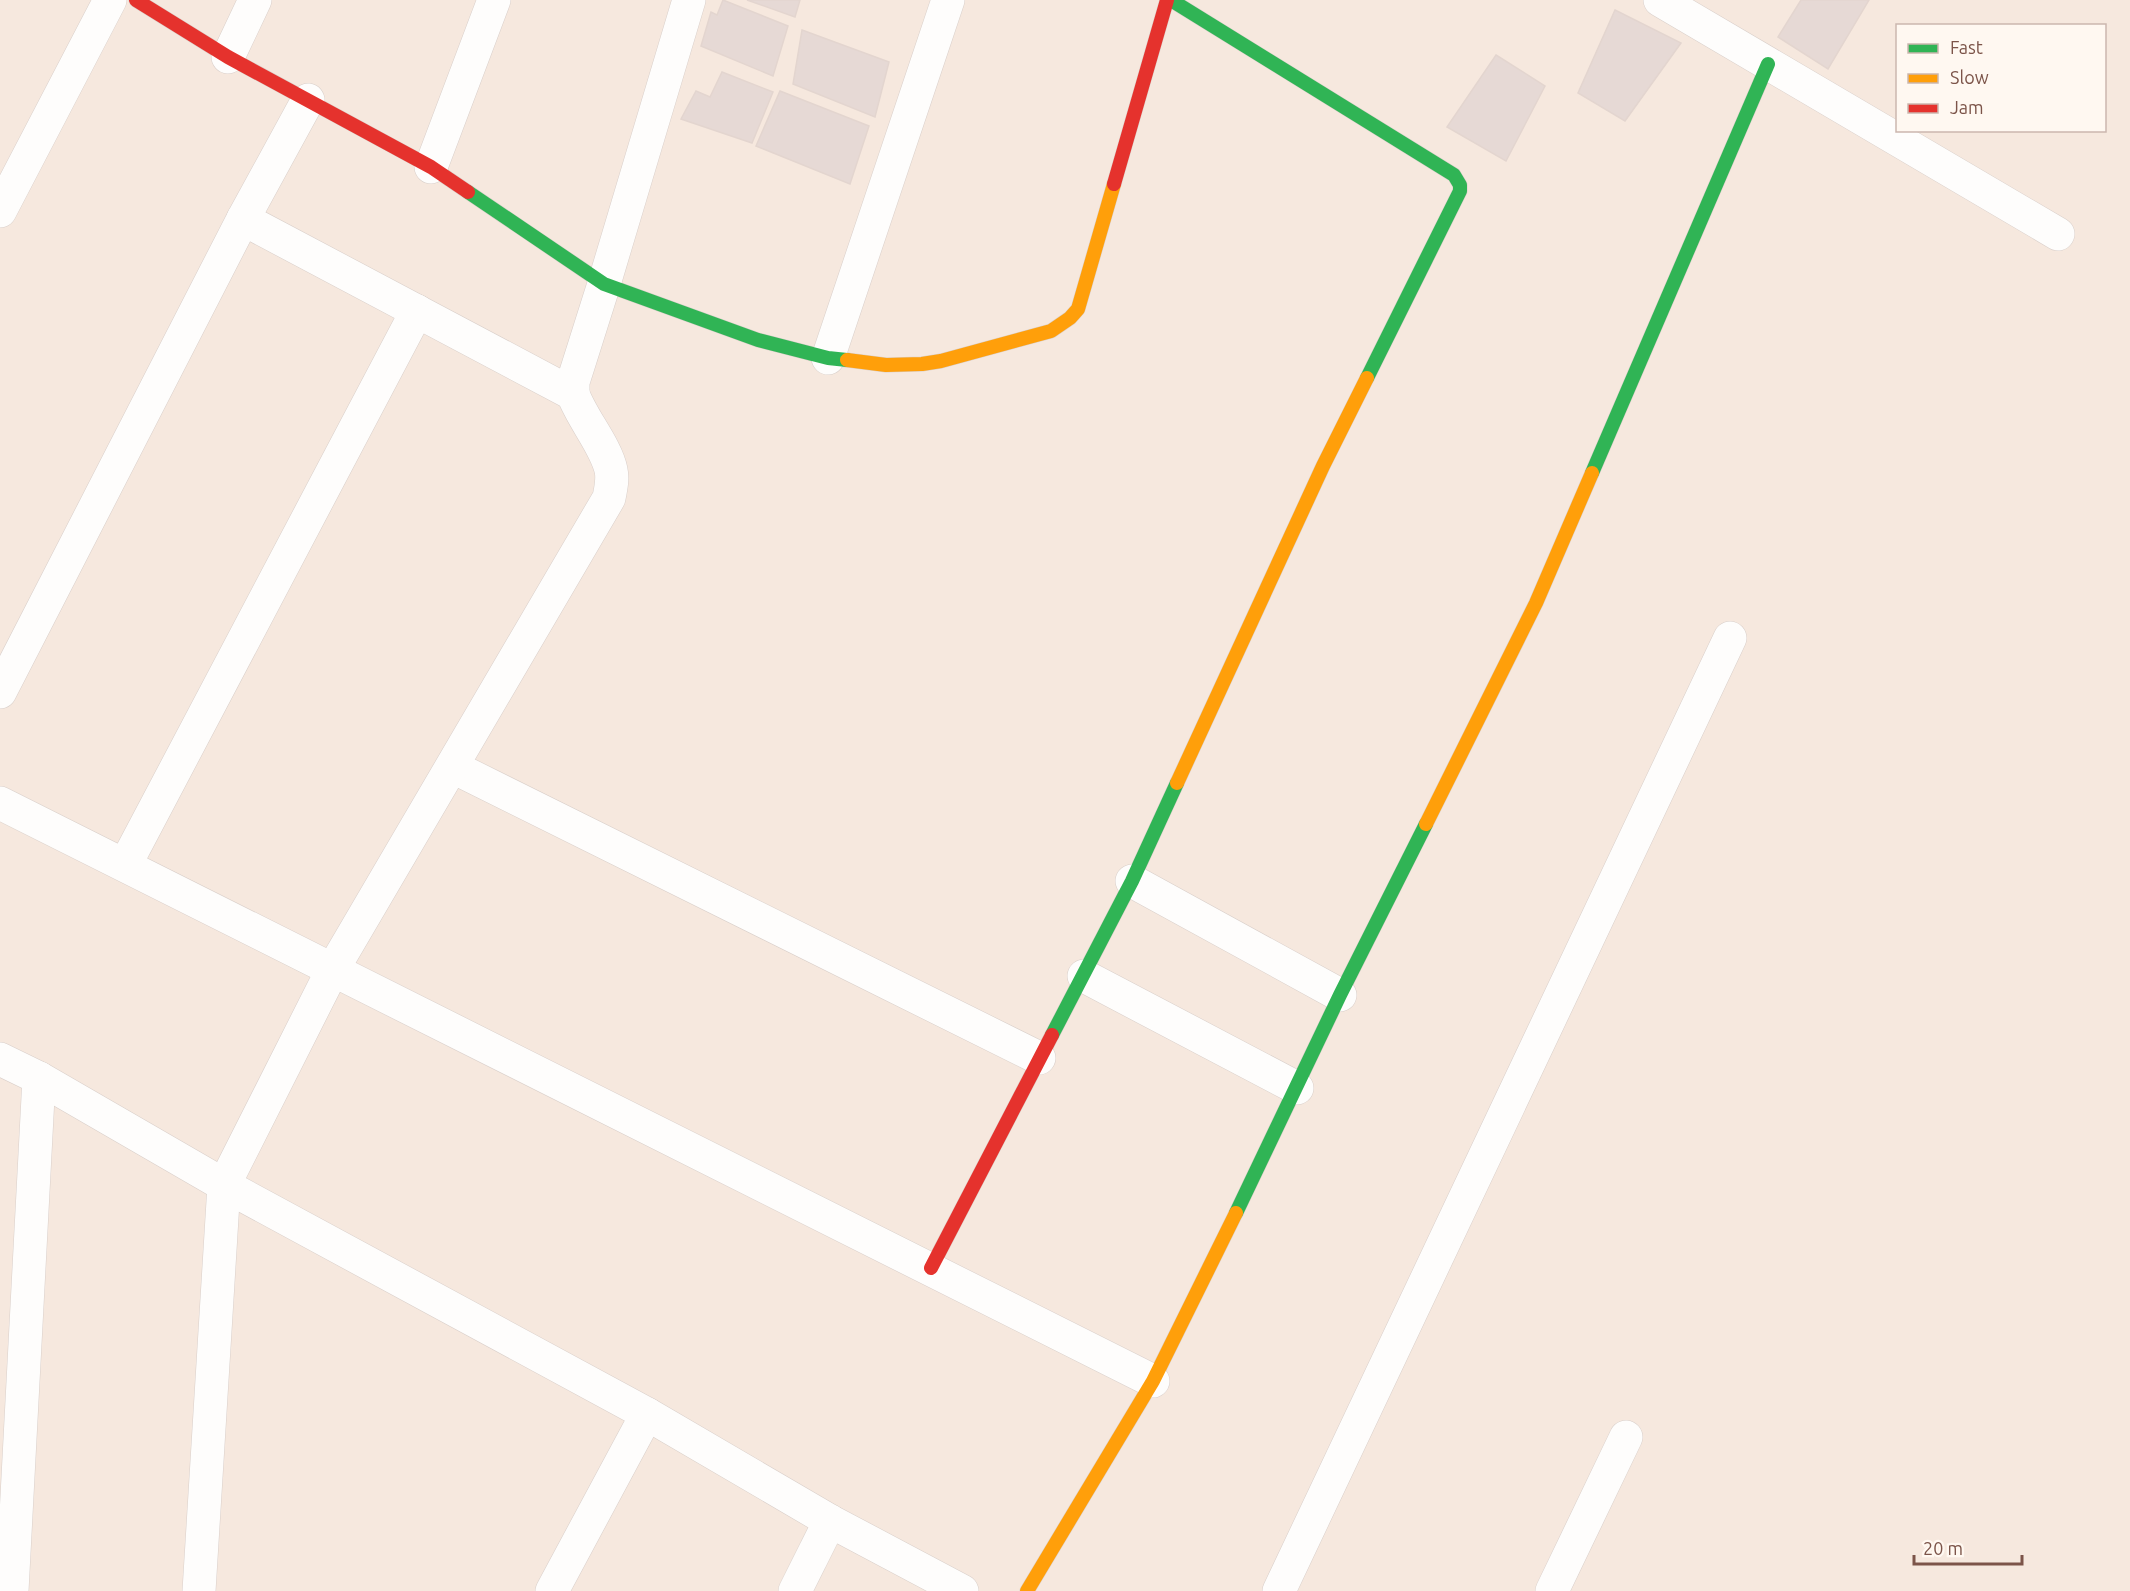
<svg xmlns="http://www.w3.org/2000/svg" width="2130" height="1591" font-family="Ubuntu,sans-serif">
<style>
.residential{fill:#f6e8de;fill-rule:evenodd}
.building{fill:#e6d9d5;stroke:#e3d5cf;stroke-width:1.5}
.lines{fill:none;stroke-linecap:round;stroke-linejoin:round}
.street-casing{stroke:#d9cfca;stroke-width:34}
.fast-casing{stroke:#dad0cb;stroke-width:15}
.slow-casing{stroke:#dad0cb;stroke-width:15}
.jam-casing{stroke:#dad0cb;stroke-width:15}
.street{stroke:#fefdfc;stroke-width:33}
.fast{stroke:#30b455;stroke-width:14}
.slow{stroke:#ff9f0a;stroke-width:14}
.jam{stroke:#e5322d;stroke-width:14}
</style>
<rect width="100%" height="100%" fill="#f9f3ee"/>
<!-- residential -->
<path class="residential" d="M0,0H2130V1591H0ZM1898,26H2104V130H1898Z"/>
<!-- building -->
<g class="building">
<polygon points="723,0 788,26 773,76 701,46 711,12 717,15"/>
<polygon points="747,0 800,0 795,17"/>
<polygon points="1801,0 1869,0 1828,69 1778,37"/>
<polygon points="1615,10 1681,43 1625,121 1578,93"/>
<polygon points="802,30 889,62 875,117 793,84"/>
<polygon points="1496,55 1545,86 1506,161 1447,127"/>
<polygon points="722,72 773,92 752,143 681,119 696,91 710,97"/>
<polygon points="780,91 869,126 850,184 756,146"/>
</g>
<g class="lines">
<!-- street casing -->
<g class="street-casing">
<g id="street">
<polyline points="1660,0 2058,234"/>
<polyline points="228,57 255,0"/>
<polyline points="431,167 494,0"/>
<polyline points="0,211 110,0"/>
<polyline points="243,219 573,394 573,382 604,284 689,0"/>
<polyline points="828,358 948,0"/>
<polyline points="0,692 243,219 308,100"/>
<polyline points="453,767 1039,1058"/>
<polyline points="0,803 1153,1381"/>
<polyline points="125,865 417,311"/>
<polyline points="1132,881 1340,995"/>
<polyline points="1084,976 1297,1088"/>
<polyline points="0,1059 39,1078 224,1185 647,1414 830,1521 962,1591"/>
<polyline points="12,1591 39,1078"/>
<path d="M199,1591L224,1185L333,969L609,498C611,488 613,479 611,470C606,446 582,419 573,394"/>
<polyline points="552,1591 647,1414"/>
<polyline points="795,1591 830,1521"/>
<polyline points="1279,1591 1730,638"/>
<polyline points="1552,1591 1626,1437"/>
</g>
</g>
<!-- fast casing -->
<g class="fast-casing">
<g id="fast">
<polyline points="1171,0 1454,175 1460,185 1460,191 1367,378"/>
<polyline points="468,192 604,284 758,340 828,358 847,360"/>
<polyline points="1592,473 1768,64"/>
<polyline points="1052,1035 1132,881 1177,783"/>
<polyline points="1236,1213 1340,995 1426,824"/>
</g>
</g>
<!-- slow casing -->
<g class="slow-casing">
<g id="slow">
<polyline points="847,360 886,365 922,364 941,361 1051,331 1070,318 1078,309 1114,184"/>
<polyline points="1177,783 1323,466 1367,378"/>
<polyline points="1426,824 1536,603 1592,473"/>
<polyline points="1027,1591 1153,1381 1236,1213"/>
</g>
</g>
<!-- jam casing -->
<g class="jam-casing">
<g id="jam">
<polyline points="136,0 228,57 431,167 468,192"/>
<polyline points="1114,184 1167,0"/>
<polyline points="931,1268 1052,1035"/>
</g>
</g>
<!-- street -->
<use href="#street" class="street"/>
<!-- fast -->
<use href="#fast" class="fast"/>
<!-- slow -->
<use href="#slow" class="slow"/>
<!-- jam -->
<use href="#jam" class="jam"/>
</g>
<!-- legend -->
<rect x="1896" y="24" width="210" height="108" fill="#fff8f1" stroke="#cbb6ae" stroke-width="1.5"/>
<rect x="1908" y="44" width="30" height="9" fill="#30b455" stroke="#cbb6ae" stroke-width="1.5"/>
<text x="1950" y="54" font-size="18" fill="#7c5449">Fast</text>
<rect x="1908" y="74" width="30" height="9" fill="#ff9f0a" stroke="#cbb6ae" stroke-width="1.5"/>
<text x="1950" y="84" font-size="18" fill="#7c5449">Slow</text>
<rect x="1908" y="104" width="30" height="9" fill="#e5322d" stroke="#cbb6ae" stroke-width="1.5"/>
<text x="1950" y="114" font-size="18" fill="#7c5449">Jam</text>
<!-- scale -->
<path d="M1914 1555v9h108v-9" fill="none" stroke="#7c5449" stroke-width="3"/>
<text x="1923" y="1555" font-size="18" fill="#7c5449" stroke="#fff8f1" stroke-width="4.5" paint-order="stroke">20 m</text>
</svg>
